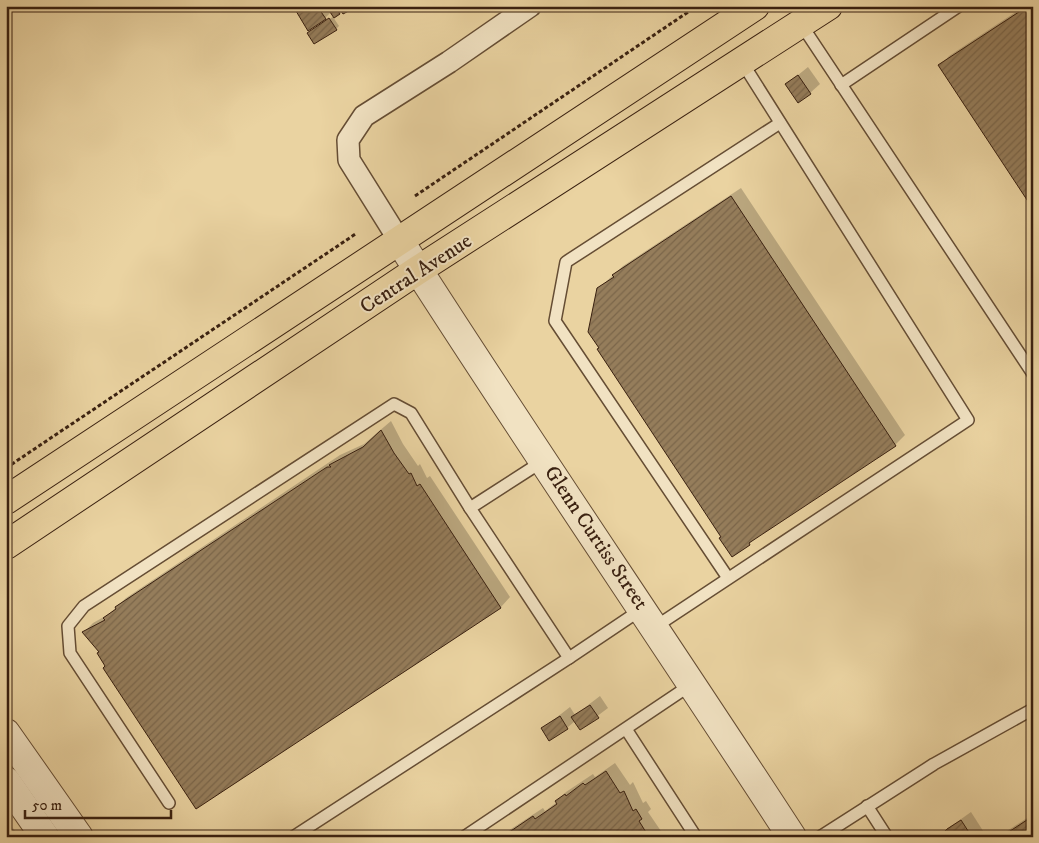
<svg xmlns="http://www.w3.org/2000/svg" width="1039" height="843" font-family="'IM FELL DW Pica',serif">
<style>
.shadow{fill:#0003}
.building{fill:url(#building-hatch);stroke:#392010}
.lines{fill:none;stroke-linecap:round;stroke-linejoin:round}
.service-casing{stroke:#654d34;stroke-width:14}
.minor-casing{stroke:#654d34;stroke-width:24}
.tertiary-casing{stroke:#654d34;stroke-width:30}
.primary-casing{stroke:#392010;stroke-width:30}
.path{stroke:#392010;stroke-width:3;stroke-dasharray:4 2.5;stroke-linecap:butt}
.service{stroke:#f1e2c2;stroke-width:11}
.minor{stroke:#f1e2c2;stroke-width:21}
.tertiary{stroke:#f1e2c2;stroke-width:28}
.primary{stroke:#ead3a1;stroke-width:28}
.labels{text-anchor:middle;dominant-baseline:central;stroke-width:4;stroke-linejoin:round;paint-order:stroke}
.street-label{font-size:21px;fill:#392010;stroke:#f1e2c2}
</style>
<defs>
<pattern id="building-hatch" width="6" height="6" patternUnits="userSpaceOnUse" patternTransform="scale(1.25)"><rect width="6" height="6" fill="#957d5b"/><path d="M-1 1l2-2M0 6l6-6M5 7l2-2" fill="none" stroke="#7b664a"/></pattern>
</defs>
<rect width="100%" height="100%" fill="#ead3a1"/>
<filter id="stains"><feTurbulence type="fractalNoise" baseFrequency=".004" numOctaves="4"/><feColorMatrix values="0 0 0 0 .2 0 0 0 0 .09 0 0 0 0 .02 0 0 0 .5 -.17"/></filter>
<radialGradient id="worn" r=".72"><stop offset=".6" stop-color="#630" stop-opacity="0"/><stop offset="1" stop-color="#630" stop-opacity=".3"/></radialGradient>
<!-- shadow -->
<g class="shadow">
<polygon points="293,6 353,6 333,17 339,26 336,29 311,31 334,16 331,12 325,18"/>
<polygon points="1025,6 1033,6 940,66 949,56"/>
<polygon points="808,67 820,84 810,93 787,84"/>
<polygon points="741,188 905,435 895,445 758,536 749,544 723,536 601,348 598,289 623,266"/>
<polygon points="391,421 403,444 418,466 420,464 427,478 430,476 510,597 501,607 196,807 106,666 100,652 84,632 93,623 109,614 126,598 340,455 364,444"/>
<polygon points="600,696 608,708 580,729 575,721 567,728 543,728 570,707 575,715"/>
<polygon points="615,763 630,785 633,782 643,803 646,801 651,809 648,812 663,834 666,833 668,837 499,837 543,808 545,811 557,802 566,792 593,774 595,777"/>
<polygon points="971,812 987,837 938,837 940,834"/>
<polygon points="1033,814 1033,837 998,837"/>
<polygon points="9,823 16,832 11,837 6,837 6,825"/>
</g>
<!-- building -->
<g class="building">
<polygon points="293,6 317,6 326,19 308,31"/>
<polygon points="326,6 335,6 340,14 334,18"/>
<polygon points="338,6 358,6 343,14"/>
<polygon points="1028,6 1033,6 1033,209 938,65"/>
<polygon points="329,18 337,30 314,44 307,33"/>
<polygon points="798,75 811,94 798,103 785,84"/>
<polygon points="731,196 896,446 749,543 750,545 732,557 719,538 721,537 597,349 599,348 588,332 597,288 614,277 612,275"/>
<polygon points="381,430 394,453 409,474 411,473 417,486 420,484 501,608 196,809 103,668 105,666 97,653 99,652 82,632 105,620 103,618 116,609 115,607 327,467 331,467 329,465 363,447"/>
<polygon points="590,705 599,718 580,730 571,717"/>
<polygon points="560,716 568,729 549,741 541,728"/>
<polygon points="606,771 620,793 624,791 633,811 636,809 642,819 639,821 649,837 502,837 533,816 535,819 557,804 555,801 565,794 566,796 583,783 585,785"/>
<polygon points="1033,816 1033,837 1001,837"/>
<polygon points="961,820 972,837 939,837 947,829"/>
</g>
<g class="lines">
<!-- service casing -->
<g class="service-casing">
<g id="service">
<polyline points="801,24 1033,374"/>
<polyline points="841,85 959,6"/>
<polyline points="543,461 470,508 569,658 642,609"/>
<polyline points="728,578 555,321 566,262 780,123"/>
<polyline points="655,627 968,420 742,62"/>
<polyline points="626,729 696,837"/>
<polyline points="169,803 70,653 68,626 84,606 394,404 411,413 470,508"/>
<polyline points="867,806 887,837"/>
<polyline points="293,837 569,658"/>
<polyline points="464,837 692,684"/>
<polyline points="820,837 934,764 1033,709"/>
</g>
</g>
<!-- minor casing -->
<g class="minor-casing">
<polyline id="minor" points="399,240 349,160 348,140 364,116 449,62 530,6"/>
</g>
<!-- tertiary casing -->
<g class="tertiary-casing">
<g id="tertiary">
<path d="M399,240C527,441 662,637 792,837"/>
<polyline points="6,733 79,837"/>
<polyline points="6,781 45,837"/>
</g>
</g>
<!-- primary casing -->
<g class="primary-casing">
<g id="primary">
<polyline points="6,500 755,6"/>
<polyline points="6,545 418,270 828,6"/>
</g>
</g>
<!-- path -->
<g class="path">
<polyline points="415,196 697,6"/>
<polyline points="6,468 357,233"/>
</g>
<!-- service -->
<use href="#service" class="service"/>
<!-- minor -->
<use href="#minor" class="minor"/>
<!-- tertiary -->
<use href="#tertiary" class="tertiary"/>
<!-- primary -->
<use href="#primary" class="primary"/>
</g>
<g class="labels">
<!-- street labels -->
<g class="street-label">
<text transform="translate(416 274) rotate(-33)">Central Avenue</text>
<text transform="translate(596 538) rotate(56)">Glenn Curtiss Street</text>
</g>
</g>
<!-- margin -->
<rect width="1039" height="843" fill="none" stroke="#ead3a1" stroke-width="25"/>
<rect x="8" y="8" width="1024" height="828" fill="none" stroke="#392010" stroke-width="2.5"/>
<rect x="12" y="12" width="1014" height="818" fill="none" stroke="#392010"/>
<!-- scale -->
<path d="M25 810v8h146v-8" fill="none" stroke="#392010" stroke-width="2.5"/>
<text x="32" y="810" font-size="15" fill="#392010" stroke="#f1e2c2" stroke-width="4" paint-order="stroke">50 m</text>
<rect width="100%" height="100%" filter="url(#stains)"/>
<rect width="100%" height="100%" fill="url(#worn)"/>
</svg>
